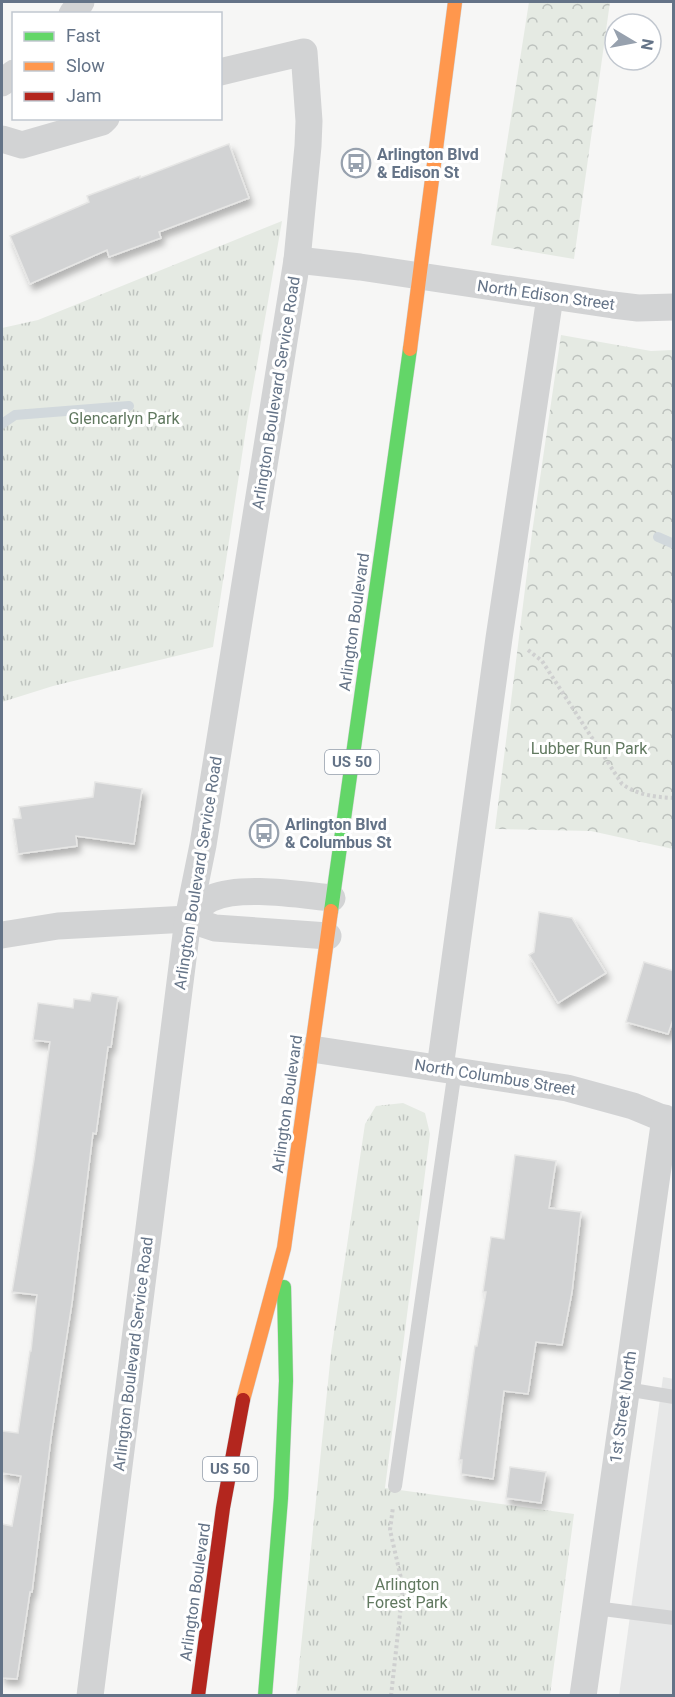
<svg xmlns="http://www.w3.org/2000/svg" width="675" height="1697" font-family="Roboto,sans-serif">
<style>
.built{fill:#e6e7e7}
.forest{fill:url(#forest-crowns)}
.park{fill:url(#park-tufts)}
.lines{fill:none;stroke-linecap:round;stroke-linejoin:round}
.stream{stroke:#d1d8dc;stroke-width:10}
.building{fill:#d2d3d4;stroke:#e6e6e5;stroke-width:1.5;filter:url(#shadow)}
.fast-casing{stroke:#d1d2d4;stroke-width:15}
.slow-casing{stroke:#d1d2d4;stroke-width:15}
.jam-casing{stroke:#d1d2d4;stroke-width:15}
.path{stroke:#cfd0d0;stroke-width:4;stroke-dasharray:3 3;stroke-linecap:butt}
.lane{stroke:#d2d3d4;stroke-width:14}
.street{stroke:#d2d3d4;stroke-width:27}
.fast{stroke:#63d668;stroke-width:14}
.slow{stroke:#ff974d;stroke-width:14}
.jam{stroke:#b3261e;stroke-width:14}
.labels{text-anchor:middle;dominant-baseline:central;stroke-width:6;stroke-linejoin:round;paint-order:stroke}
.shield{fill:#fff;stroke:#929dab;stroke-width:1.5}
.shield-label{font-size:15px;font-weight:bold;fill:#647387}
.poi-label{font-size:16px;font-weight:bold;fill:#647387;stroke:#fff;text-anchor:start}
.street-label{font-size:16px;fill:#647387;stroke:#fff}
.park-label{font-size:16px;fill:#617960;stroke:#fff}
</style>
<defs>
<pattern id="forest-crowns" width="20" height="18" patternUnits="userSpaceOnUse" patternTransform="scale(1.5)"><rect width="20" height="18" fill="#e5eae3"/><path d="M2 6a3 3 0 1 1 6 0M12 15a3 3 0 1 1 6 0" fill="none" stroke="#bdc2be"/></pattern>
<pattern id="park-tufts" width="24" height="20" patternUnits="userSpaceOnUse" patternTransform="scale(1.5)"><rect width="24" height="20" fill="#e5eae3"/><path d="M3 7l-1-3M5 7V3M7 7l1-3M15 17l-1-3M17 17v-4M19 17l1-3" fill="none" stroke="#bdc2be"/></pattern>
<filter id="shadow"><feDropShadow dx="3.5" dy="6" stdDeviation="3" flood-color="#0004"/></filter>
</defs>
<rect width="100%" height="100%" fill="#f6f6f5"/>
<!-- built -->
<polygon class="built" points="663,1377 674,1379 673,1695 619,1696"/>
<!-- forest -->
<g class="forest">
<polygon points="529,2 610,2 574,259 491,245"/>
<polygon points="561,335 651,351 673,350 673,849 591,831 495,829 532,533"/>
</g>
<!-- park -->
<g class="park">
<polygon points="282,221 247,422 213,647 53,686 2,702 2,328 38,320"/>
<polygon points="403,1103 425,1113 430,1134 385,1488 574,1514 550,1695 296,1696 331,1353 365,1124 376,1106"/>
</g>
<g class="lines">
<!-- stream -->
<g class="stream">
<polyline points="2,424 15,415 129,406"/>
<polyline points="658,537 674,544"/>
</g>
</g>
<!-- building -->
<g class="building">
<polygon points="229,144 249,198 159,232 161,238 109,257 107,250 30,284 10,236 89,202 87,196 140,176 140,178"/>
<polygon points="95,782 142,789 134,844 76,836 77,846 18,854 13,819 21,818 19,807 93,797"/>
<polygon points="539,912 572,918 606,973 558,1003 529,955 534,952"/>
<polygon points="644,962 674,971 674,1017 668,1034 626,1022"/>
<polygon points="92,993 118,997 111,1047 108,1047 96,1134 93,1133 72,1303 51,1438 32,1592 30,1592 17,1679 2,1678 2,1524 12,1526 21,1476 2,1473 2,1431 18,1433 30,1351 31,1351 37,1295 12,1292 34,1160 50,1042 33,1040 38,1003 73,1008 74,999 90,1001"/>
<polygon points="515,1155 556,1161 549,1208 581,1212 572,1292 562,1345 536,1342 528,1394 504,1391 493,1479 461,1474 462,1460 459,1460 475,1346 477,1346 486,1292 483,1292 491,1237 504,1239"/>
<polygon points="510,1467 546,1472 541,1503 506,1498"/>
</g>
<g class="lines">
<!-- fast casing -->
<g class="fast-casing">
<g id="fast">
<polyline points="331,911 410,349"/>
<polyline points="265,1696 281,1498 286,1381 284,1287"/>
</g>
</g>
<!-- slow casing -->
<g class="slow-casing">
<g id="slow">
<polyline points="410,349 455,2"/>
<polyline points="243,1400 284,1248 331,911"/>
</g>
</g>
<!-- jam casing -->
<g class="jam-casing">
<polyline id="jam" points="198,1696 223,1508 243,1400"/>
</g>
<!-- path -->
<g class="path">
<path d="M528,650L542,661L622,784C638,795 654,797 674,798"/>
<polyline points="391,1696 403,1587 390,1530 393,1507"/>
</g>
<!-- lane -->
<g class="lane">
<polyline points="626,1389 674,1397"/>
<polyline points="395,1486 455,1070"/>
<polyline points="595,1608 674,1618"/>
</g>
<!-- street -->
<g class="street">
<polyline points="72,14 81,2"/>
<polyline points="2,83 14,73"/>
<polyline points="2,139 22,145 102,122 106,118"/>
<polyline points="297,260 360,267 613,305 638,308 674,307"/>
<path d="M188,919C195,912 202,902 212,898C242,885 300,895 332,898"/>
<polyline points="2,935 58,926 188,919 215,928 328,936"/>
<polyline points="312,1049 567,1088 633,1106 674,1123"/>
<polyline points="440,1068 499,638 550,297"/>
<polyline points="90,1696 188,919 203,845 297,260 308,146 309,121 304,52 220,72"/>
<polyline points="583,1696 665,1118"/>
</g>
<!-- fast -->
<use href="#fast" class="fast"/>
<!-- slow -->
<use href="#slow" class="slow"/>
<!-- jam -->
<use href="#jam" class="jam"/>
</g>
<!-- icons -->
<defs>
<g id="bus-ring" transform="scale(1.5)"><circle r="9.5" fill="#fff" stroke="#97a1ae" stroke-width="1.5"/><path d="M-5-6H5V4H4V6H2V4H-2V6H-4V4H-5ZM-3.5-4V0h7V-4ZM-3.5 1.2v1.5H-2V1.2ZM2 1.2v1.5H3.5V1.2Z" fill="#97a1ae"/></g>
</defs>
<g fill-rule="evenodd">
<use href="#bus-ring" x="356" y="163"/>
<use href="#bus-ring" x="264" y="833"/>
</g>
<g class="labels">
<!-- shield labels -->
<g class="shield">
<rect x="325" y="750" width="54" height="24" rx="4.5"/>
<rect x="203" y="1457" width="54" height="24" rx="4.5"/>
</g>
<g class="shield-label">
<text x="352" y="762">US 50</text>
<text x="230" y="1469">US 50</text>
</g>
<!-- poi labels -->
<g class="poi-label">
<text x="377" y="154">Arlington Blvd<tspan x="377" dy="18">&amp; Edison St</tspan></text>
<text x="285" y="824">Arlington Blvd<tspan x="285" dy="18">&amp; Columbus St</tspan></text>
</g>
<!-- street labels -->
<g class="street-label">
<text transform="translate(546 295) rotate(8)">North Edison Street</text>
<text transform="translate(276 393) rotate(-81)">Arlington Boulevard Service Road</text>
<text transform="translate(354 622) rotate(-82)">Arlington Boulevard</text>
<text transform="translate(198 873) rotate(-81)">Arlington Boulevard Service Road</text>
<text transform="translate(495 1077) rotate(9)">North Columbus Street</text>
<text transform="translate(287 1104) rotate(-82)">Arlington Boulevard</text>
<text transform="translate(133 1354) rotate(-83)">Arlington Boulevard Service Road</text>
<text transform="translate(623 1407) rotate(-82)">1st Street North</text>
<text transform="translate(195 1592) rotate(-82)">Arlington Boulevard</text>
</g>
<!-- park labels -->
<g class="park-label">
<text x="124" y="418">Glencarlyn Park</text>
<text x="589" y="748">Lubber Run Park</text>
<text x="407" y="1584">Arlington<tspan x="407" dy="18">Forest Park</tspan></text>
</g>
</g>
<!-- border -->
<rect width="675" height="1697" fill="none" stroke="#647387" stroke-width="6"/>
<!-- legend -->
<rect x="12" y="12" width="210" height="108" fill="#ffffff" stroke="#c1c7cf" stroke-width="1.5"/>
<rect x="24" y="32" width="30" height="9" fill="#63d668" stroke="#c1c7cf" stroke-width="1.5"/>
<text x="66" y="42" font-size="18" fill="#647387">Fast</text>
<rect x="24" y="62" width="30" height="9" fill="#ff974d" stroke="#c1c7cf" stroke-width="1.5"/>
<text x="66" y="72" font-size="18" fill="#647387">Slow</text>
<rect x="24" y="92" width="30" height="9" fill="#b3261e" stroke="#c1c7cf" stroke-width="1.5"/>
<text x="66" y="102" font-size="18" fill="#647387">Jam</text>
<!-- north arrow -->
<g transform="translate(633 42) rotate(100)"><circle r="28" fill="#ffffff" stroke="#c1c7cf" stroke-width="1.5"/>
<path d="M0-4.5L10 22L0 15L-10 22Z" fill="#97a1ae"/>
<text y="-9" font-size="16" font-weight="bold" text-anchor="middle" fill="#647387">N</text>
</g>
</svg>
